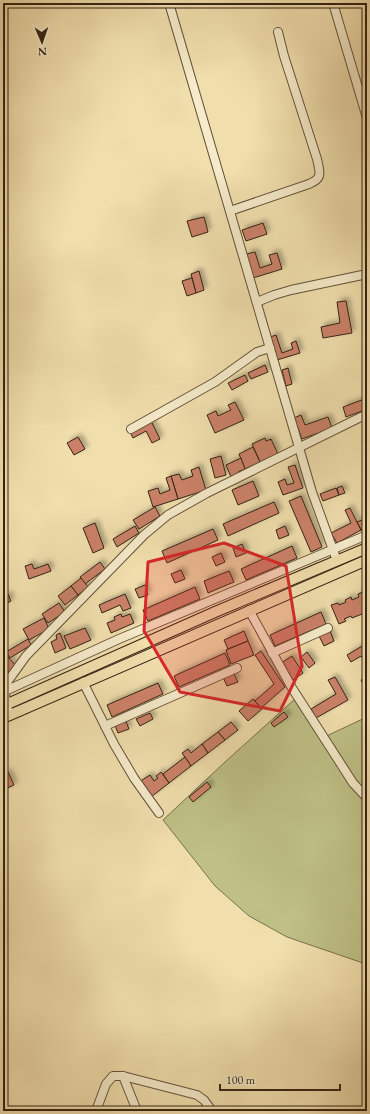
<svg xmlns="http://www.w3.org/2000/svg" width="370" height="1114" font-family="'EB Garamond',serif">
<style>
.green{fill:#bec086;stroke:#79724c}
.building{fill:#ca8168;stroke:#342313;filter:url(#shadow)}
.lines{fill:none;stroke-linecap:round;stroke-linejoin:round}
.minor-casing{stroke:#635239;stroke-width:10}
.major-casing{stroke:#342313;stroke-width:12}
.minor{stroke:#f5eac9;stroke-width:8}
.major{stroke:#f0deac;stroke-width:10}
.marked{fill:#d62828;fill-opacity:0.2;stroke:#d62828;stroke-width:3;stroke-linejoin:round}
</style>
<defs>
<filter id="shadow"><feDropShadow dx="3.5" dy="-3.5" stdDeviation="2" flood-color="#0004"/></filter>
</defs>
<rect width="100%" height="100%" fill="#f0deac"/>
<filter id="stains"><feTurbulence type="fractalNoise" baseFrequency=".005" numOctaves="4"/><feColorMatrix values="0 0 0 0 .2 0 0 0 0 .09 0 0 0 0 .02 0 0 0 .5 -.17"/></filter>
<radialGradient id="worn" r=".72"><stop offset=".6" stop-color="#630" stop-opacity="0"/><stop offset="1" stop-color="#630" stop-opacity=".3"/></radialGradient>
<!-- green -->
<polygon class="green" points="296,698 320,739 367,717 367,960 363,963 287,937 249,916 215,886 163,820 225,762"/>
<!-- building -->
<g class="building">
<polygon points="204,217 208,232 192,237 187,221"/>
<polygon points="263,223 267,234 246,241 242,230"/>
<polygon points="255,252 260,268 272,264 269,255 277,253 282,269 253,278 246,254"/>
<polygon points="199,271 204,290 196,293 191,274"/>
<polygon points="192,278 196,293 187,296 182,281"/>
<polygon points="346,301 352,333 323,338 321,327 340,323 337,302"/>
<polygon points="276,335 282,353 293,349 291,343 296,341 300,353 277,360 270,337"/>
<polygon points="265,365 268,372 251,379 248,373"/>
<polygon points="288,368 292,384 286,386 282,370"/>
<polygon points="245,375 248,381 232,390 228,383"/>
<polygon points="367,398 367,409 346,417 343,407"/>
<polygon points="235,402 244,420 215,433 207,415 216,411 218,416 231,410 228,405"/>
<polygon points="301,415 305,425 328,417 332,428 302,439 294,418"/>
<polygon points="151,421 160,439 152,443 146,431 133,438 130,432"/>
<polygon points="78,437 85,449 74,455 67,443"/>
<polygon points="265,438 266,441 271,439 278,454 260,462 252,444"/>
<polygon points="253,447 260,462 245,469 239,454"/>
<polygon points="221,456 226,475 215,478 210,459"/>
<polygon points="241,458 245,469 238,472 239,474 231,477 226,465"/>
<polygon points="295,465 303,488 283,495 278,482 285,479 287,485 294,483 288,467"/>
<polygon points="199,467 206,490 178,499 171,476 179,474 182,480 193,476 191,470"/>
<polygon points="171,476 178,499 153,507 148,491 158,488 160,494 170,490 166,478"/>
<polygon points="253,481 259,496 238,505 232,490"/>
<polygon points="342,486 345,493 339,495 337,488"/>
<polygon points="336,488 339,495 323,501 320,494"/>
<polygon points="301,496 322,547 311,552 289,501"/>
<polygon points="274,502 279,513 228,536 223,524"/>
<polygon points="155,507 160,516 139,529 133,520"/>
<polygon points="350,508 361,530 337,543 331,533 351,523 345,510"/>
<polygon points="367,518 367,528 362,531 357,522"/>
<polygon points="95,523 104,548 93,553 83,528"/>
<polygon points="135,526 139,533 117,547 113,539"/>
<polygon points="285,526 289,535 279,539 276,530"/>
<polygon points="213,529 218,540 167,563 162,551"/>
<polygon points="242,544 246,553 236,557 233,548"/>
<polygon points="292,546 297,558 246,580 241,569"/>
<polygon points="221,553 225,562 216,566 212,557"/>
<polygon points="100,562 105,569 85,584 80,577"/>
<polygon points="32,564 34,569 48,564 51,571 29,579 25,566"/>
<polygon points="181,570 185,579 175,583 171,574"/>
<polygon points="229,571 234,582 208,593 204,581"/>
<polygon points="81,578 88,587 78,595 71,586"/>
<polygon points="145,585 148,595 139,598 135,589"/>
<polygon points="71,586 78,595 65,605 58,596"/>
<polygon points="195,587 200,599 148,621 143,610"/>
<polygon points="365,591 367,594 367,612 352,618 351,616 344,619 346,621 339,624 331,605 338,603 339,605 346,602 345,600 351,597 352,600 359,597 358,594"/>
<polygon points="8,594 11,601 3,605 3,597"/>
<polygon points="125,594 131,608 123,611 120,605 102,613 99,605"/>
<polygon points="59,603 65,612 48,623 42,614"/>
<polygon points="321,612 326,624 275,646 270,635"/>
<polygon points="121,614 122,617 130,614 134,623 111,633 107,623 115,620 114,617"/>
<polygon points="44,618 49,629 29,640 23,629"/>
<polygon points="85,628 91,640 70,649 64,636"/>
<polygon points="244,631 248,641 228,649 224,640"/>
<polygon points="330,631 334,641 324,646 319,636"/>
<polygon points="60,633 66,648 55,653 51,642 57,639 56,635"/>
<polygon points="28,639 31,645 10,658 6,652"/>
<polygon points="248,641 254,655 231,664 226,650"/>
<polygon points="364,645 367,649 367,659 364,661 361,656 351,662 347,655"/>
<polygon points="261,651 285,687 261,708 255,701 274,684 255,655"/>
<polygon points="307,652 315,663 309,668 301,657"/>
<polygon points="225,653 230,665 179,687 174,676"/>
<polygon points="292,656 303,673 293,680 281,663"/>
<polygon points="8,657 16,666 3,678 3,668 8,664 4,660"/>
<polygon points="233,672 238,682 227,686 223,677"/>
<polygon points="367,676 367,691 361,680"/>
<polygon points="335,677 348,700 316,718 311,709 336,694 328,680"/>
<polygon points="158,683 163,694 112,717 107,705"/>
<polygon points="253,699 262,709 248,721 239,711"/>
<polygon points="284,712 288,717 274,727 271,723"/>
<polygon points="150,713 153,719 140,726 136,719"/>
<polygon points="125,719 129,729 118,733 114,723"/>
<polygon points="231,722 238,730 225,740 218,732"/>
<polygon points="218,732 225,740 208,753 202,744"/>
<polygon points="202,744 208,753 191,766 182,753 188,749 191,753"/>
<polygon points="185,757 191,766 169,783 163,774"/>
<polygon points="8,772 14,785 3,790 3,774"/>
<polygon points="161,772 169,783 151,797 139,782 150,775 154,781 158,778 156,776"/>
<polygon points="207,782 211,787 193,802 189,797"/>
</g>
<g class="lines">
<!-- minor casing -->
<g class="minor-casing">
<g id="minor">
<polyline points="169,3 312,492 337,561"/>
<polyline points="333,3 367,118"/>
<path d="M230,211L309,184C323,178 320,173 317,159L284,56L278,32"/>
<polyline points="257,302 274,295 291,290 367,274"/>
<polyline points="131,429 215,382 257,352 270,348"/>
<polyline points="249,610 292,688 353,783 367,798"/>
<polyline points="272,653 328,628"/>
<polyline points="83,682 114,744 134,778 159,813"/>
<polyline points="3,692 119,639 367,535"/>
<polyline points="8,710 6,705 5,692 8,681 26,656 144,535 168,515 207,493 367,414"/>
<polyline points="105,726 237,668"/>
<polyline points="123,1076 137,1111"/>
<polyline points="96,1111 106,1084 113,1076 123,1076 197,1095 204,1100 212,1111"/>
</g>
</g>
<!-- major casing -->
<g class="major-casing">
<g id="major">
<polyline points="3,706 215,612 367,548"/>
<polyline points="3,718 367,560"/>
</g>
</g>
<!-- minor -->
<use href="#minor" class="minor"/>
<!-- major -->
<use href="#major" class="major"/>
</g>
<!-- marked area -->
<path class="marked" d="M224,543L286,566L302,666L280,711L180,692L144,631L148,562Z"/>
<!-- margin -->
<rect width="370" height="1114" fill="none" stroke="#f0deac" stroke-width="16"/>
<rect x="4" y="4" width="362" height="1106" fill="none" stroke="#342313" stroke-width="2"/>
<rect x="8" y="8" width="354" height="1098" fill="none" stroke="#342313"/>
<!-- north arrow -->
<g transform="translate(42 42) rotate(178)" stroke="#f5eac9" stroke-width="3" paint-order="stroke">
<path d="M0-3L7 15L0 10L-7 15Z" fill="#342313"/>
<text y="-6" font-size="11" font-weight="bold" text-anchor="middle" fill="#342313">N</text>
</g>
<!-- scale -->
<path d="M220 1084v6h120v-6" fill="none" stroke="#342313" stroke-width="2"/>
<text x="226" y="1084" font-size="12" fill="#342313" stroke="#f5eac9" stroke-width="3" paint-order="stroke">100 m</text>
<rect width="100%" height="100%" filter="url(#stains)"/>
<rect width="100%" height="100%" fill="url(#worn)"/>
</svg>
